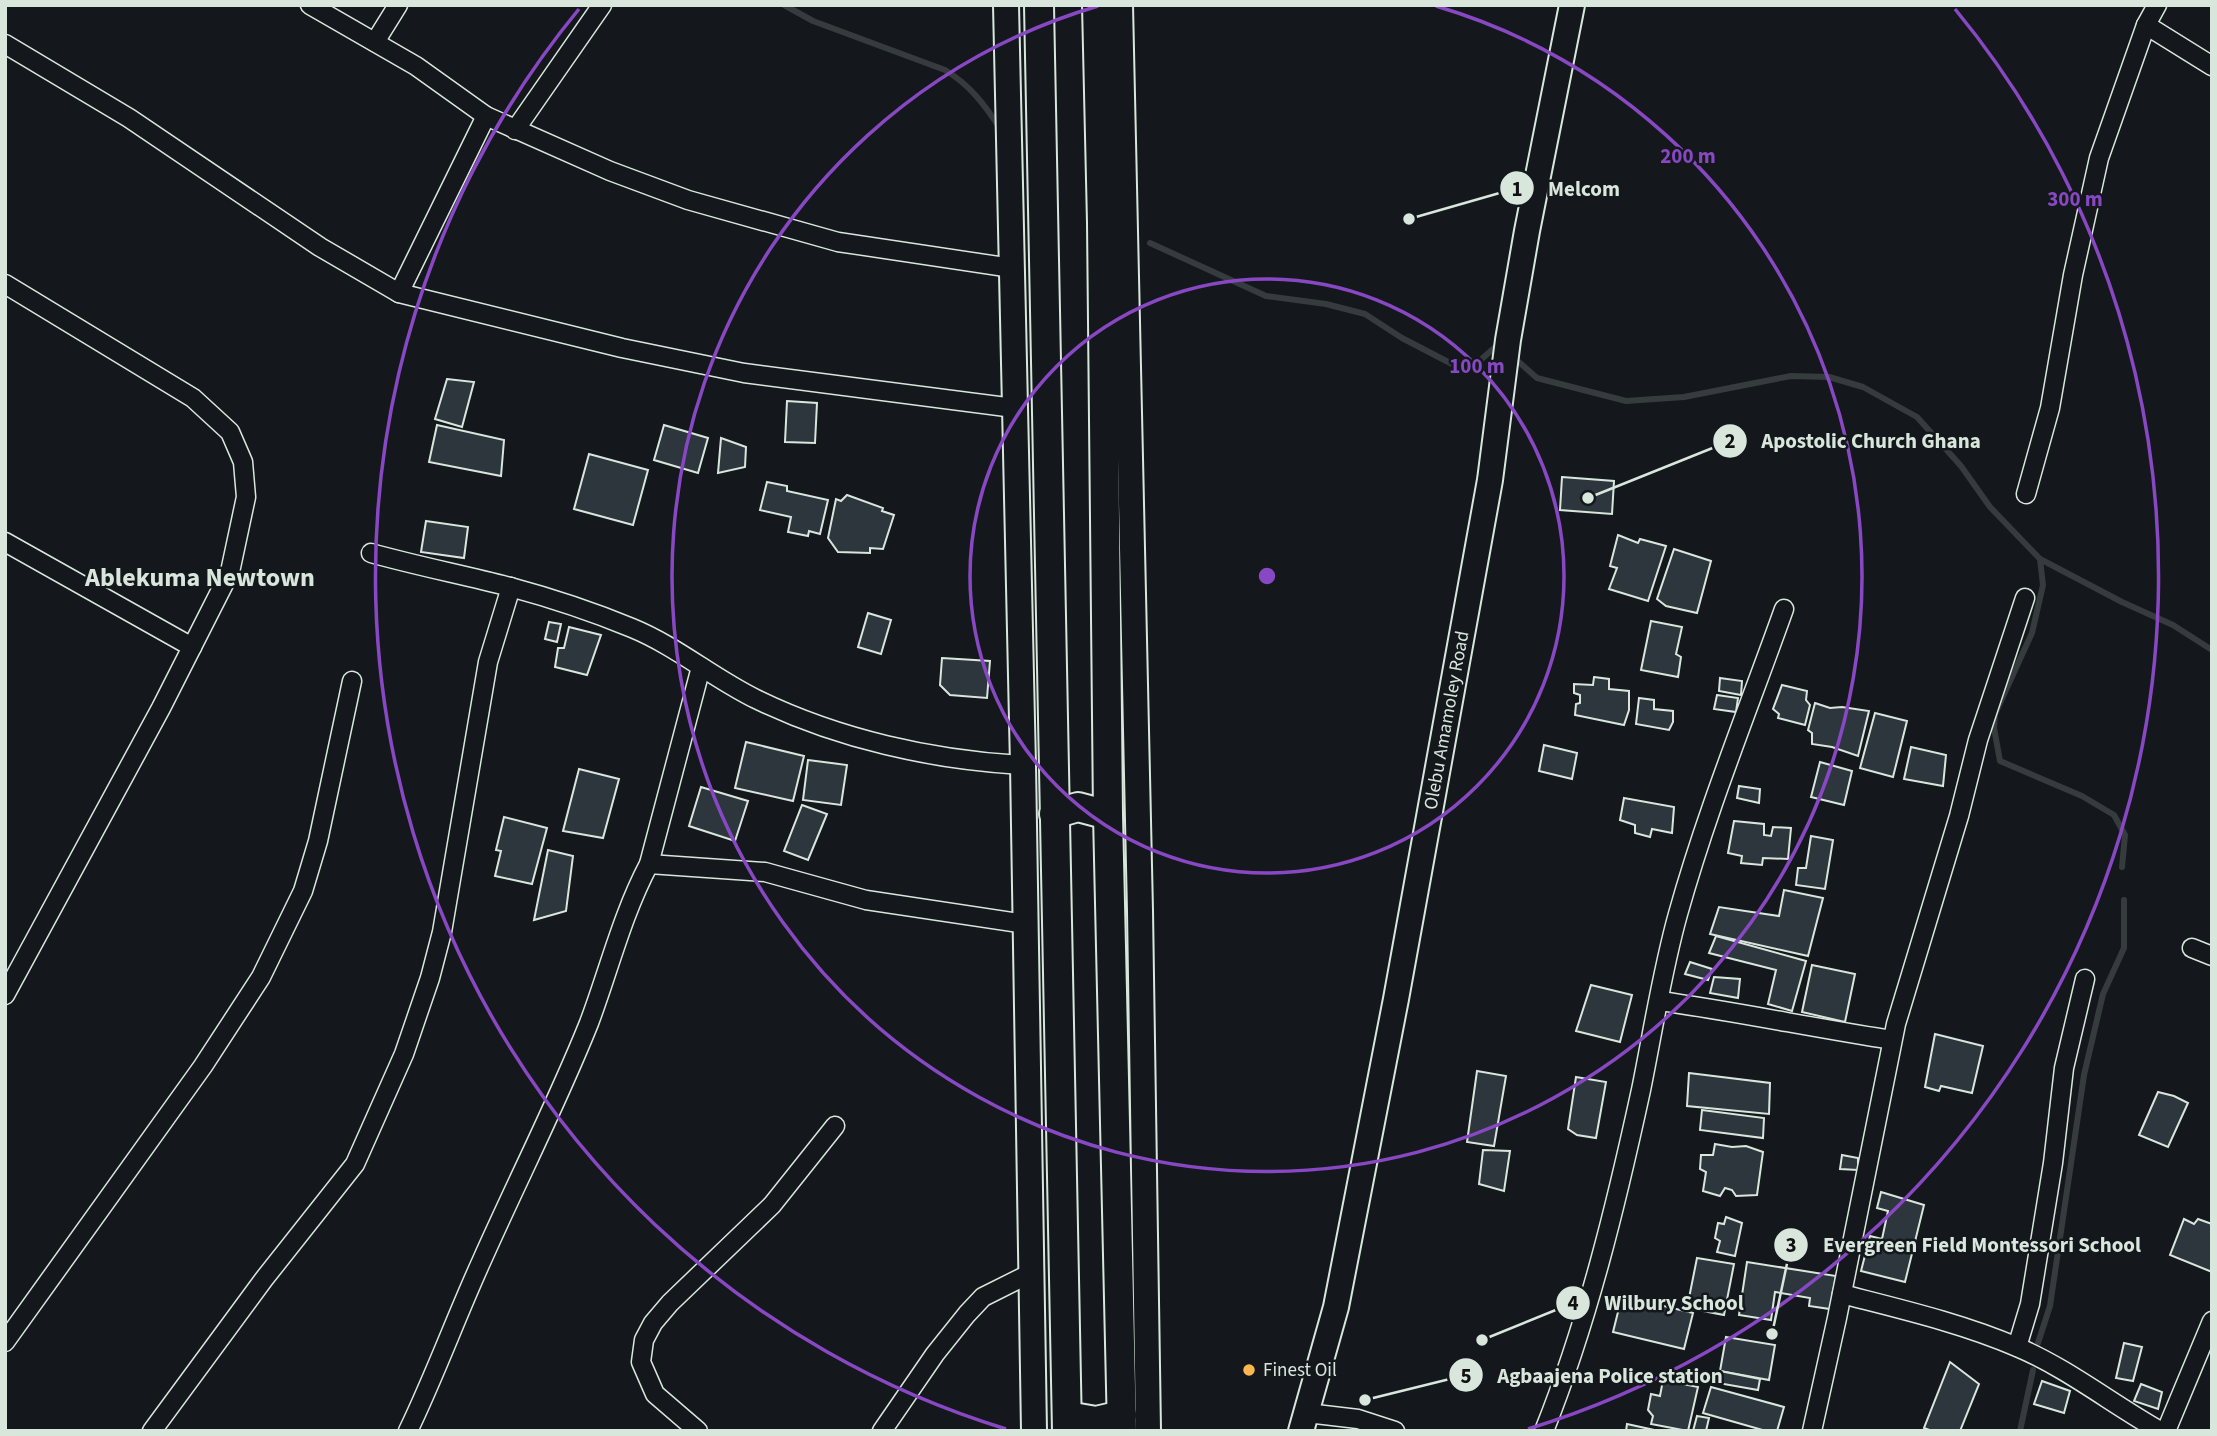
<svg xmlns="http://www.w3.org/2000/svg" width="2217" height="1436" font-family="'Source Sans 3',sans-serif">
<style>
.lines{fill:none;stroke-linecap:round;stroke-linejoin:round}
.stream{stroke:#363b3e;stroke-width:6}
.building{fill:#2c363c;stroke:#d8e6dc;stroke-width:2}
.street-casing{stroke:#d8e6dc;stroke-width:21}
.secondary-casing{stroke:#d8e6dc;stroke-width:28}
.primary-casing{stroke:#d8e6dc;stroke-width:32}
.street{stroke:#14181c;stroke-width:18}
.secondary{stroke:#14181c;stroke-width:24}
.primary{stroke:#14181c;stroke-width:28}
.ring{fill:none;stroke:#8948c3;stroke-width:3.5}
.poi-dot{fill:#ffb74d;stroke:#14181c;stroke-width:2.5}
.labels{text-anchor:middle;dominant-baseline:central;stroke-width:5;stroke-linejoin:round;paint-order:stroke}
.street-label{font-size:19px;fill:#d8e6dc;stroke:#14181c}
.poi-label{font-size:19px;fill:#d8e6dc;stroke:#14181c;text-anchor:start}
.district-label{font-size:26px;font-weight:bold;fill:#d8e6dc;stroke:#14181c}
.centre{fill:#8948c3;stroke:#14181c;stroke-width:3.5}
.ring-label{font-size:21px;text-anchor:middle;font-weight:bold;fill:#8948c3;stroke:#14181c;stroke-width:5;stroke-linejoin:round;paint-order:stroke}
.leader{fill:none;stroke:#d8e6dc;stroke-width:2.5}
.callout-dot{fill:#d8e6dc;stroke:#14181c;stroke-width:2.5}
.mark-label{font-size:21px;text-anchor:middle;font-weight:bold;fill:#111}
.callout-label{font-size:21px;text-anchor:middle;font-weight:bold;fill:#d8e6dc;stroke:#14181c;stroke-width:5;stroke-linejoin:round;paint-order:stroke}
</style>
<rect width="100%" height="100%" fill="#14181c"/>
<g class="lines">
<!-- stream -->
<g class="stream">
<path d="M784,5L813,21L945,70C970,85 985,105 1001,130"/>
<polyline points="1150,243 1266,296 1326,304 1365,314 1402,338 1452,364 1476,364 1501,342"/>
<polyline points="1512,356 1537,378 1626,401 1684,397 1791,376 1829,377 1863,387 1917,417 1961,466 1990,507 2040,559 2122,602 2173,625 2212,650"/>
<polyline points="2040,559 2043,585 2032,633 1995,714 1994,728 2000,761 2082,796 2114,815 2125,835 2122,867"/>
<polyline points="2038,1343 2050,1306 2084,1075 2103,994 2124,948 2124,900"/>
<polyline points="2020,1431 2033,1370"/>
</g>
</g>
<!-- building -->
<g class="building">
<polygon points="447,379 474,382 462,427 435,419"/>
<polygon points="787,401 817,403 815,443 785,442"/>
<polygon points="437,425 504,440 501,476 429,462"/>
<polygon points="664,425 708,438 698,473 654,460"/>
<polygon points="721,438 746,447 745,467 718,473"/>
<polygon points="589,454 648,470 633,525 574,509"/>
<polygon points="1562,477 1614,481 1612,514 1560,510"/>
<polygon points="767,482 787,486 787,491 828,500 820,534 809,531 808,536 788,532 791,517 760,510"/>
<polygon points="847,495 883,508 882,511 894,515 883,549 870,548 870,553 838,552 828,538 836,499 841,501"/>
<polygon points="426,521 468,527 464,558 421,552"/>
<polygon points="1618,535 1638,543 1640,539 1666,546 1648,601 1609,589 1617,568 1610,566"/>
<polygon points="1674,549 1711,561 1697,613 1666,606 1657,599"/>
<polygon points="868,613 891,620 881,654 858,647"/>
<polygon points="1651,621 1682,627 1676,654 1681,657 1678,677 1641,670"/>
<polygon points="549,622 561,624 557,642 545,639"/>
<polygon points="569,627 601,635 587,675 555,667 558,648 564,648"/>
<polygon points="942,658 990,661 987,698 950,695 940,685"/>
<polygon points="1594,677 1609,679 1609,689 1629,691 1629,710 1624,725 1575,715 1576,704 1580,703 1580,695 1574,693 1574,684 1593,685"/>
<polygon points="1720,678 1742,681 1741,695 1719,691"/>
<polygon points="1782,685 1807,691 1806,700 1810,705 1805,725 1778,718 1779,714 1773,709"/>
<polygon points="1717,695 1738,698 1736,712 1714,709"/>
<polygon points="1639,698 1654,700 1654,709 1673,711 1673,722 1669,730 1636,724"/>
<polygon points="1815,703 1830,708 1842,707 1869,711 1858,756 1832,747 1812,744 1812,733 1808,730"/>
<polygon points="1875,713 1907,721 1893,777 1860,768"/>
<polygon points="746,742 804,756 793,801 735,788"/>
<polygon points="1544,745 1577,753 1572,779 1539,771"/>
<polygon points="1911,747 1946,755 1943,786 1904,779"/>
<polygon points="808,760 847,765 841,805 803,800"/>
<polygon points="1820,762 1852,771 1844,805 1811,797"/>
<polygon points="579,769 619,779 603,838 563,831"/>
<polygon points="1739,786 1760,789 1759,803 1737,798"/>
<polygon points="701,787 748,801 735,841 689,826"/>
<polygon points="1624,798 1674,807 1672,833 1652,829 1650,837 1635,833 1635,825 1620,820"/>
<polygon points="802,805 827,814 808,860 784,851"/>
<polygon points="504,817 547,828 532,884 495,876 501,851 496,850"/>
<polygon points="1734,821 1764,824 1764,835 1771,836 1773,827 1791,828 1788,859 1763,858 1762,865 1741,863 1742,856 1728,853"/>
<polygon points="1811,836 1833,840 1825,889 1796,885 1798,868 1806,868"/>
<polygon points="548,850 573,856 566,911 534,920"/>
<polygon points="1784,890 1823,898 1808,956 1710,934 1719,907 1779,916"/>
<polygon points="1716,936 1806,961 1792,1011 1768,1004 1776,970 1709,953"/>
<polygon points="1690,962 1712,969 1708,980 1685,974"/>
<polygon points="1812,965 1855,974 1845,1022 1802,1012"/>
<polygon points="1714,977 1740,979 1738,998 1710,993"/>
<polygon points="1591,985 1632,995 1620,1042 1576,1031"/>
<polygon points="1935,1034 1983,1046 1972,1093 1941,1086 1939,1091 1925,1087"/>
<polygon points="1477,1071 1506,1076 1494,1146 1467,1142"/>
<polygon points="1689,1073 1770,1083 1769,1114 1687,1106"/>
<polygon points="1576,1077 1606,1082 1596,1138 1577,1135 1568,1129"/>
<polygon points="2158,1092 2174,1096 2188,1103 2168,1147 2139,1135"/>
<polygon points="1702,1110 1764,1118 1763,1138 1700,1130"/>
<polygon points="1715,1144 1732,1147 1746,1146 1763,1152 1757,1195 1736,1196 1732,1190 1725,1188 1720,1196 1703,1191 1706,1172 1700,1169 1701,1155 1713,1155"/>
<polygon points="1483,1150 1510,1151 1504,1191 1479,1184"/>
<polygon points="1842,1155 1858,1158 1858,1170 1840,1169"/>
<polygon points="1881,1192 1924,1205 1905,1282 1861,1271 1870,1236 1882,1239 1888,1211 1877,1208"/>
<polygon points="1726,1217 1742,1223 1735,1256 1717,1252 1720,1241 1715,1238 1718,1223 1724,1224"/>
<polygon points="2184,1219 2194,1224 2198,1219 2212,1224 2212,1272 2170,1255"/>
<polygon points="1697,1258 1734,1264 1724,1315 1687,1308"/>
<polygon points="1747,1262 1836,1276 1830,1309 1809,1306 1810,1298 1775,1292 1771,1320 1739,1315"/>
<polygon points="1622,1296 1693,1313 1684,1349 1613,1332"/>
<polygon points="1726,1337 1775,1345 1769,1380 1720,1371"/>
<polygon points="2124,1343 2142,1347 2133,1381 2116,1378"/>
<polygon points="1950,1362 1979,1384 1960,1431 1932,1431 1924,1428"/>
<polygon points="1720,1371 1760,1379 1758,1390 1718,1383"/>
<polygon points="1663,1380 1698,1387 1688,1431 1651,1424 1653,1416 1648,1410 1651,1394 1660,1396"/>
<polygon points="2042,1381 2070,1391 2064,1413 2034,1404"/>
<polygon points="2141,1384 2162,1392 2158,1409 2134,1401"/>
<polygon points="1711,1387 1784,1407 1777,1431 1766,1431 1703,1413"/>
<polygon points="1697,1416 1709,1418 1706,1431 1693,1431"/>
<polygon points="1627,1424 1659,1431 1626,1431"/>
</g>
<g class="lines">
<!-- street casing -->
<g class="street-casing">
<g id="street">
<polyline points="310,5 416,66 486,116 610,171 688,200 838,242 1012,268"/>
<polyline points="2146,25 2212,66"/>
<polyline points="375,42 398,5"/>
<polyline points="5,44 129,118 320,247 399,293 622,348 744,373 1014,408"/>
<polyline points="515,130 602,5"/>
<polyline points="5,284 193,398 230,432 243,462 246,497 230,572 161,708 5,995"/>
<polyline points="399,293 486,116"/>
<polyline points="2026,494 2050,408 2073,275 2099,158 2146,25 2157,5"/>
<polyline points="5,542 192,647"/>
<path d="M371,553C417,566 464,575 510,587C551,598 593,612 632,628C676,646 713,678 756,699C838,739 932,760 1023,765"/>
<polyline points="649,864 765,872 866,900 1026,924"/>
<polyline points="2192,948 2212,956"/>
<path d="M1660,1001C1738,1012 1814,1028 1892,1040"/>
<path d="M1842,1294C1900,1309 1961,1323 2017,1347C2067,1368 2112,1404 2160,1431"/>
<polyline points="5,1342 203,1066 261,977 303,891 318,841 352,681"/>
<polyline points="2017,1347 2030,1304 2053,1163 2064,1068 2085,979"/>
<polyline points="1307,1413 1358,1419 1395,1431"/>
<polyline points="152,1431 264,1279 355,1164 404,1054 430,978 442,932 488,662 511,587"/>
<path d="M408,1431C435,1375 456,1317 482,1260C517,1181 557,1103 589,1023C609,970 622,915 649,864L701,667"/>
<polyline points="698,1431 655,1394 641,1362 644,1340 653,1323 670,1303 772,1205 835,1126"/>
<polyline points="882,1431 935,1354 967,1314 983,1297 1031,1273"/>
<path d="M1544,1431C1588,1321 1616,1205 1641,1090C1653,1031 1662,971 1678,914C1707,810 1748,710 1784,609"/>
<polyline points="1812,1431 1837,1318 1896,1024 1959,816 1978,740 2025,598"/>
<polyline points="2166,1431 2212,1321"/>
</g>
</g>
<!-- secondary casing -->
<g class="secondary-casing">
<g id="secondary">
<polyline points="1006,5 1023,765 1034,1431"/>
<polyline points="1120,5 1140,911 1148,1431"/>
<path id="s1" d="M1301,1431L1336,1307L1396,999L1490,480L1508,340L1527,231L1572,5"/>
</g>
</g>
<!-- primary casing -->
<g class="primary-casing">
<g id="primary">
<polyline points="1039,5 1067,1431"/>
<polyline points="1097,5 1102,223 1108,815 1122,1431"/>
<polyline points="1054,814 1078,807 1108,815"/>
<polyline points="1067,1416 1096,1421 1122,1415"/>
</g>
</g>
<!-- street -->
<use href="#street" class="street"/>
<!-- secondary -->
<use href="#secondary" class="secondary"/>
<!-- primary -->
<use href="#primary" class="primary"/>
</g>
<!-- distance rings -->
<g class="ring">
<circle cx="1267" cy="576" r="297"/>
<path d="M1436 6A595 595 0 1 1 1098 6"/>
<path d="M1006 1429A892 892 0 0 1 579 9M1955 9A892 892 0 0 1 1528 1429"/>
</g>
<!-- markers -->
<circle class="poi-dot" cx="1249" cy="1370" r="7"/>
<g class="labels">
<!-- street labels -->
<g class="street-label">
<text stroke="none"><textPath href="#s1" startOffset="726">Olebu Amamoley Road</textPath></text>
</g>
<!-- poi labels -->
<g class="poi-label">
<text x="1263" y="1370">Finest Oil</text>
</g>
<!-- district labels -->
<g class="district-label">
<text x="200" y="577">Ablekuma Newtown</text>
</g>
</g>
<circle cx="1267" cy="576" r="10" class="centre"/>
<g class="ring-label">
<text x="1688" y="163">200 m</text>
<text x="2075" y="206">300 m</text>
<text x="1477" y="373">100 m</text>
</g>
<!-- callouts -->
<path class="leader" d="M1409 219L1517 188M1588 498L1730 441M1772 1334L1791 1245M1482 1340L1573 1303M1365 1400L1466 1375"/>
<g class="callout-dot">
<circle cx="1409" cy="219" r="7"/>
<circle cx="1588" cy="498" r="7"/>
<circle cx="1772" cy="1334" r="7"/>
<circle cx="1482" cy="1340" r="7"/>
<circle cx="1365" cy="1400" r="7"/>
<circle cx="1517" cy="188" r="18"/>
<circle cx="1730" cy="441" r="18"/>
<circle cx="1791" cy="1245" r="18"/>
<circle cx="1573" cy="1303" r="18"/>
<circle cx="1466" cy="1375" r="18"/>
</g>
<g class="mark-label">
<text x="1517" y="196">1</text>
<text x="1730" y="448">2</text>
<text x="1791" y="1252">3</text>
<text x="1573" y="1310">4</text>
<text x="1466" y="1383">5</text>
</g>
<g class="callout-label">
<text x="1584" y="196">Melcom</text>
<text x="1871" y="448">Apostolic Church Ghana</text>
<text x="1982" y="1252">Evergreen Field Montessori School</text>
<text x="1674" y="1310">Wilbury School</text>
<text x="1610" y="1383">Agbaajena Police station</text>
</g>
<!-- border -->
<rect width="2217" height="1436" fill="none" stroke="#d8e6dc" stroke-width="14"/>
</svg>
